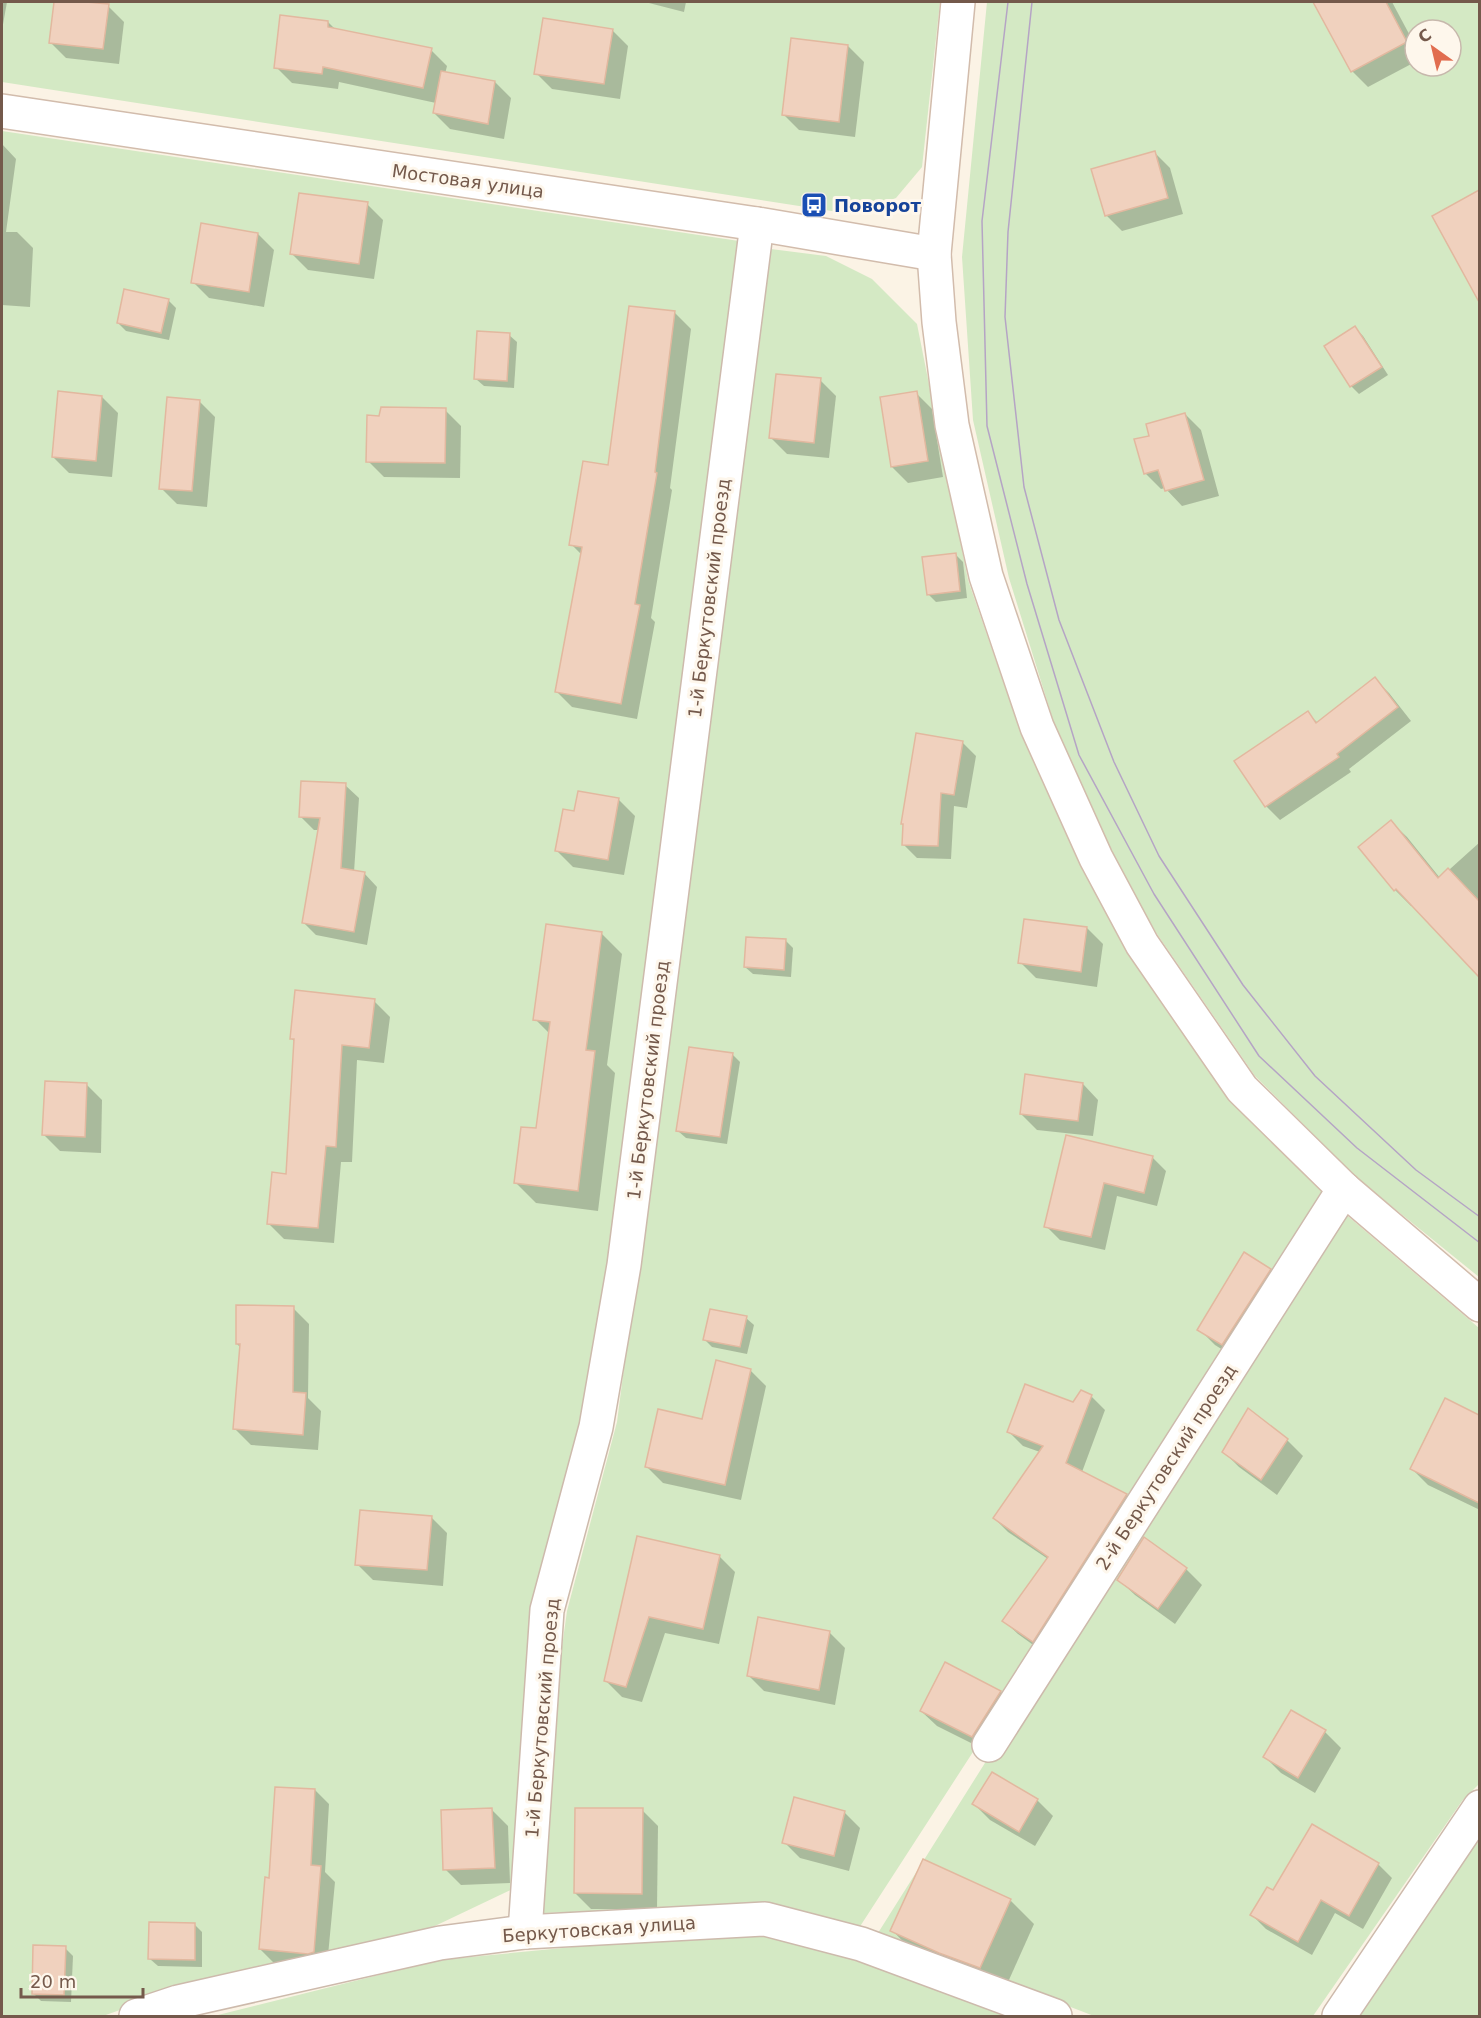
<svg xmlns="http://www.w3.org/2000/svg" width="1481" height="2018" font-family="'DejaVu Sans',sans-serif">
<style>
.green{fill:#d4e9c4;fill-rule:evenodd}
.shadow{fill:#0003}
.building{fill:#f0d1be;stroke:#e2b89f;stroke-width:1.5}
.lines{fill:none;stroke-linecap:round;stroke-linejoin:round}
.street-casing{stroke:#cdbaac;stroke-width:36}
.secondary-casing{stroke:#d2bcac;stroke-width:36}
.street{stroke:#fff;stroke-width:33}
.secondary{stroke:#fff;stroke-width:33}
.tram{stroke:#b5a4c5;stroke-width:1.5}
.labels{text-anchor:middle;dominant-baseline:central;stroke-width:6;stroke-linejoin:round;paint-order:stroke}
.street-label{font-size:18px;fill:#74594b;stroke:#fef7ec}
.transit-label{font-size:18px;font-weight:bold;fill:#164399;stroke:#fef7ec;text-anchor:start}
</style>
<rect width="100%" height="100%" fill="#fbf3e5"/>
<!-- green -->
<g class="green">
<polygon points="2,2 940,2 922,167 896,198 851,214 2,82"/>
<path d="M987,2H1479V1277L1358,1179L1255,1076L1157,934L1107,850L1053,720L1009,578L973,420L962,257ZM1415,30H1451V66H1415Z"/>
<polygon points="2,131 739,241 615,1241 517,1887 437,1925 373,1948 168,1993 103,2016 2,2016"/>
<polygon points="763,248 826,256 872,279 917,324 968,580 1022,736 1081,867 1128,954 1232,1102 1331,1199 859,1928 768,1905 543,1913 543,1784 567,1611 617,1422 701,772"/>
<polygon points="1343,1212 1479,1328 1479,1784 1462,1801 1313,2016 1094,2016 878,1933 1090,1596"/>
<polygon points="1479,1830 1479,2016 1350,2016"/>
<polygon points="761,1929 1019,2016 214,2016 439,1960"/>
</g>
<!-- shadow -->
<g class="shadow">
<polygon points="2,2 7,2 2,30"/>
<polygon points="55,2 74,2 108,6 124,22 119,64 66,58 50,42"/>
<polygon points="645,2 686,2 684,12"/>
<polygon points="1319,2 1392,2 1415,45 1415,62 1368,87 1352,71 1316,3"/>
<polygon points="328,22 336,30 431,50 447,66 445,74 495,82 511,98 504,139 450,129 434,113 436,103 339,82 338,89 292,83 276,67"/>
<polygon points="612,30 628,46 620,99 552,89 536,73"/>
<polygon points="848,46 864,62 855,137 799,130 783,114"/>
<polygon points="2,144 16,159 6,232 17,232 33,248 30,307 2,305"/>
<polygon points="1154,152 1170,168 1183,214 1122,231 1106,215"/>
<polygon points="1480,192 1480,299 1434,217"/>
<polygon points="367,204 383,220 374,279 308,270 292,254"/>
<polygon points="258,234 274,250 264,307 209,298 193,282"/>
<polygon points="168,300 176,308 169,340 126,331 118,323"/>
<polygon points="675,313 691,329 670,488 672,490 651,618 655,622 637,719 572,707 556,691 582,555 571,544 609,467"/>
<polygon points="1355,328 1363,336 1388,375 1359,394 1351,386"/>
<polygon points="509,335 517,342 514,388 484,386 476,379"/>
<polygon points="820,380 836,396 829,458 787,454 771,438"/>
<polygon points="916,393 932,409 943,477 908,483 892,467"/>
<polygon points="102,397 118,413 112,477 69,473 53,457"/>
<polygon points="199,401 215,417 207,507 177,504 161,488"/>
<polygon points="445,410 461,426 460,478 384,477 368,461"/>
<polygon points="1185,414 1201,430 1219,496 1182,506 1165,488 1161,489 1145,473 1151,437"/>
<polygon points="955,554 963,562 967,598 936,602 928,594"/>
<polygon points="1375,679 1389,693 1411,721 1349,769 1351,772 1280,820 1266,806 1307,713 1318,723"/>
<polygon points="962,742 976,756 967,808 954,806 951,859 917,858 904,845"/>
<polygon points="345,785 359,798 354,872 364,873 377,887 367,945 316,935 303,922 319,830 314,830 300,816"/>
<polygon points="579,793 619,800 635,816 624,875 573,867 557,851 576,812"/>
<polygon points="1391,822 1407,837 1440,878 1480,842 1480,974 1413,905 1411,906 1395,890 1360,847"/>
<polygon points="1087,928 1103,944 1097,987 1036,978 1020,962"/>
<polygon points="601,933 622,954 607,1065 615,1073 598,1211 536,1203 515,1182 538,1130 550,1034 535,1019"/>
<polygon points="785,940 793,948 791,977 753,974 745,967"/>
<polygon points="374,1001 390,1017 384,1063 357,1060 352,1162 341,1162 334,1243 284,1239 268,1223 287,1175 295,1042 291,1038"/>
<polygon points="732,1054 740,1062 727,1144 686,1138 678,1131"/>
<polygon points="86,1084 102,1100 101,1153 60,1151 44,1135"/>
<polygon points="1083,1084 1098,1100 1093,1136 1037,1130 1021,1114"/>
<polygon points="1067,1137 1152,1157 1166,1171 1157,1206 1117,1196 1105,1250 1060,1240 1046,1226"/>
<polygon points="1270,1270 1286,1286 1239,1360 1215,1345 1199,1329"/>
<polygon points="293,1308 309,1324 308,1398 321,1411 318,1450 251,1445 235,1429 241,1348 237,1344"/>
<polygon points="746,1318 754,1325 747,1354 712,1347 704,1339"/>
<polygon points="750,1370 766,1386 741,1500 663,1483 647,1467 703,1421"/>
<polygon points="1091,1396 1105,1410 1082,1472 1126,1495 1140,1509 1047,1655 1018,1634 1004,1621 1048,1559 1008,1532 994,1518 1040,1452 1023,1446 1009,1432"/>
<polygon points="1446,1400 1480,1417 1480,1510 1428,1485 1412,1469"/>
<polygon points="1249,1411 1287,1440 1303,1456 1277,1495 1239,1467 1223,1451"/>
<polygon points="431,1517 447,1533 443,1586 373,1580 357,1564"/>
<polygon points="638,1538 719,1556 735,1572 719,1644 665,1633 642,1702 622,1697 606,1681"/>
<polygon points="1144,1539 1186,1569 1202,1585 1175,1624 1135,1595 1119,1580"/>
<polygon points="829,1632 845,1648 835,1705 764,1691 748,1675"/>
<polygon points="945,1664 1001,1692 1016,1708 989,1752 937,1726 921,1711"/>
<polygon points="1292,1712 1325,1732 1341,1748 1315,1793 1281,1773 1265,1757"/>
<polygon points="315,1790 329,1804 325,1872 335,1882 327,1966 274,1963 260,1949 271,1879"/>
<polygon points="1037,1800 1053,1816 1035,1846 990,1820 974,1804"/>
<polygon points="492,1810 508,1826 510,1883 461,1885 445,1869"/>
<polygon points="642,1810 658,1826 657,1909 591,1909 575,1893"/>
<polygon points="844,1812 860,1828 849,1871 800,1858 784,1842"/>
<polygon points="1378,1864 1392,1878 1363,1929 1335,1913 1312,1955 1266,1929 1252,1915 1274,1892"/>
<polygon points="1010,1900 1034,1924 1004,1991 915,1954 892,1930"/>
<polygon points="194,1924 202,1932 202,1967 158,1966 150,1959"/>
<polygon points="65,1948 73,1956 71,2002 41,2001 33,1993"/>
</g>
<!-- building -->
<g class="building">
<polygon points="54,2 86,2 109,4 103,49 49,43"/>
<polygon points="1313,2 1386,2 1407,42 1351,72"/>
<polygon points="280,15 328,21 328,27 432,48 423,88 323,67 322,74 274,68"/>
<polygon points="543,18 613,29 604,84 534,74"/>
<polygon points="791,38 848,45 839,122 782,115"/>
<polygon points="441,71 495,81 488,124 433,113"/>
<polygon points="1155,151 1168,198 1105,216 1091,169"/>
<polygon points="1479,190 1479,302 1432,216"/>
<polygon points="299,193 368,202 359,264 290,254"/>
<polygon points="201,223 258,233 249,292 191,283"/>
<polygon points="124,289 169,299 161,333 117,323"/>
<polygon points="629,306 675,311 655,472 657,473 635,604 640,605 621,704 555,692 582,547 569,545 583,461 608,465"/>
<polygon points="1355,326 1382,367 1350,387 1324,346"/>
<polygon points="477,331 510,333 507,381 474,379"/>
<polygon points="776,374 821,378 814,443 769,438"/>
<polygon points="58,391 102,396 96,461 52,457"/>
<polygon points="917,391 928,461 891,467 880,397"/>
<polygon points="167,397 200,400 192,491 159,489"/>
<polygon points="381,407 446,408 445,463 366,462 367,415 379,416"/>
<polygon points="1185,413 1204,480 1165,491 1158,470 1144,474 1134,439 1149,436 1146,424"/>
<polygon points="956,553 960,591 927,595 922,557"/>
<polygon points="1375,677 1398,707 1337,754 1339,757 1265,807 1234,761 1308,711 1316,723"/>
<polygon points="916,733 963,741 954,795 941,793 938,846 902,845 903,824 901,824"/>
<polygon points="301,781 346,783 341,868 365,872 354,932 302,923 320,818 299,817"/>
<polygon points="578,791 619,798 608,860 555,851 563,809 574,811"/>
<polygon points="1391,820 1438,878 1448,868 1479,901 1479,977 1396,889 1394,891 1358,847"/>
<polygon points="1024,919 1087,927 1081,972 1018,963"/>
<polygon points="546,924 602,932 586,1050 595,1051 578,1191 514,1183 521,1127 536,1128 550,1022 533,1020"/>
<polygon points="746,937 786,939 784,970 744,967"/>
<polygon points="295,990 375,999 369,1048 342,1045 336,1147 326,1146 318,1228 267,1224 272,1172 286,1174 294,1039 290,1039"/>
<polygon points="689,1047 733,1053 720,1137 676,1131"/>
<polygon points="1025,1074 1083,1083 1078,1121 1020,1114"/>
<polygon points="45,1081 87,1083 85,1137 42,1135"/>
<polygon points="1066,1135 1153,1156 1144,1193 1104,1183 1091,1237 1044,1227"/>
<polygon points="1244,1252 1271,1269 1222,1345 1197,1330"/>
<polygon points="236,1305 294,1306 293,1392 306,1393 303,1435 233,1429 240,1344 236,1344"/>
<polygon points="710,1309 747,1316 740,1347 703,1340"/>
<polygon points="716,1360 751,1369 725,1485 645,1467 658,1409 702,1419"/>
<polygon points="1025,1384 1073,1402 1081,1390 1092,1395 1066,1463 1127,1494 1033,1642 1002,1621 1048,1557 993,1518 1043,1446 1007,1432"/>
<polygon points="1445,1398 1479,1415 1479,1503 1410,1469"/>
<polygon points="1248,1408 1288,1439 1261,1480 1222,1452"/>
<polygon points="360,1510 432,1516 427,1570 355,1565"/>
<polygon points="637,1536 720,1555 703,1629 649,1617 626,1687 604,1681"/>
<polygon points="1144,1537 1187,1568 1158,1609 1117,1580"/>
<polygon points="758,1617 830,1631 819,1690 747,1676"/>
<polygon points="945,1662 1001,1691 972,1737 920,1711"/>
<polygon points="1291,1710 1326,1730 1298,1778 1263,1757"/>
<polygon points="992,1772 1038,1799 1019,1832 972,1804"/>
<polygon points="275,1787 315,1789 311,1865 321,1866 314,1952 308,1954 259,1949 265,1877 269,1878"/>
<polygon points="794,1797 845,1811 834,1856 782,1843"/>
<polygon points="492,1808 495,1868 443,1870 441,1810"/>
<polygon points="575,1808 643,1808 642,1894 574,1893"/>
<polygon points="1312,1824 1379,1863 1349,1916 1321,1900 1298,1942 1250,1915 1267,1887 1273,1890"/>
<polygon points="923,1859 1011,1899 980,1968 939,1953 890,1931"/>
<polygon points="149,1922 195,1923 195,1960 148,1959"/>
<polygon points="33,1945 66,1946 64,1995 32,1994"/>
</g>
<g class="lines">
<!-- street casing -->
<g class="street-casing">
<g id="street">
<polyline points="989,1745 1344,1189"/>
<polyline points="525,1932 547,1610 596,1427 624,1265 757,224"/>
<polyline points="136,2016 178,2002 440,1943 525,1932 765,1919 861,1944 1055,2016"/>
<polyline points="1339,2016 1480,1807"/>
</g>
</g>
<!-- secondary casing -->
<g class="secondary-casing">
<g id="secondary">
<polyline points="958,2 934,254 939,322 952,425 986,576 1037,727 1096,858 1142,944 1242,1089 1344,1189 1480,1305"/>
<polyline points="2,111 757,224 934,254"/>
</g>
</g>
<!-- street -->
<use href="#street" class="street"/>
<!-- secondary -->
<use href="#secondary" class="secondary"/>
<!-- tram -->
<g class="tram">
<polyline points="1008,2 982,221 987,426 1027,584 1079,755 1154,894 1259,1056 1357,1148 1480,1243"/>
<polyline points="1032,2 1008,232 1005,317 1024,487 1059,620 1114,762 1159,856 1243,985 1315,1076 1416,1170 1480,1217"/>
</g>
</g>
<!-- icons -->
<defs>
<g id="bus-square" transform="scale(1.35)"><rect x="-9" y="-9" width="18" height="18" rx="4" fill="#1a4fb4" stroke="#fef7ec"/><path d="M-5-6H5V4H4V6H2V4H-2V6H-4V4H-5ZM-3.5-4V0h7V-4ZM-3.5 1.2v1.5H-2V1.2ZM2 1.2v1.5H3.5V1.2Z" fill="#fff"/></g>
</defs>
<g fill-rule="evenodd">
<use href="#bus-square" x="814" y="205"/>
</g>
<g class="labels">
<!-- street labels -->
<g class="street-label">
<text transform="translate(468 181) rotate(8)">Мостовая улица</text>
<text transform="translate(709 598) rotate(-83)">1-й Беркутовский проезд</text>
<text transform="translate(648 1080) rotate(-83)">1-й Беркутовский проезд</text>
<text transform="translate(1166 1467) rotate(-57)">2-й Беркутовский проезд</text>
<text transform="translate(542 1718) rotate(-85)">1-й Беркутовский проезд</text>
<text transform="translate(599 1929) rotate(-4)">Беркутовская улица</text>
</g>
<!-- transit labels -->
<g class="transit-label">
<text x="834" y="205">Поворот</text>
</g>
</g>
<!-- border -->
<rect width="1481" height="2018" fill="none" stroke="#74594b" stroke-width="6"/>
<!-- north arrow -->
<g transform="translate(1433 48) rotate(326)"><circle r="28" fill="#fef7ec" stroke="#c7b8ac" stroke-width="1.5"/>
<path d="M0-4.5L10 22L0 15L-10 22Z" fill="#e16d4f"/>
<text y="-9" font-size="16" font-weight="bold" text-anchor="middle" fill="#74594b">С</text>
</g>
<!-- scale -->
<path d="M21 1988v9h122v-9" fill="none" stroke="#74594b" stroke-width="3"/>
<text x="30" y="1988" font-size="18" fill="#74594b" stroke="#fef7ec" stroke-width="4.5" paint-order="stroke">20 m</text>
</svg>
